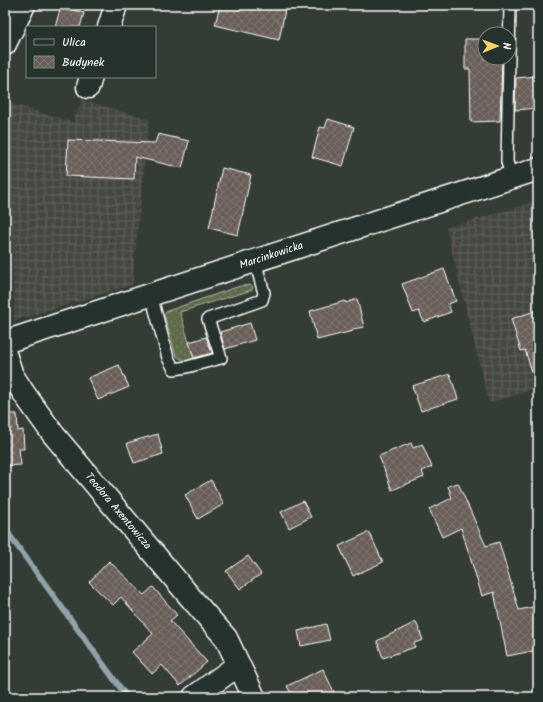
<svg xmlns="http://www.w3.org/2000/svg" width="543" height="702" font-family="Kalam,sans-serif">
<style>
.industrial{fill:url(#industrial-grid)}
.grass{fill:url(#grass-dots);stroke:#aeb5a6}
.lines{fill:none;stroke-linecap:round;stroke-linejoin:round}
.stream{stroke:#91a3a8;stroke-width:6}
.building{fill:url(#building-cross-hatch);stroke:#fff}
.service-casing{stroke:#fff;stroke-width:14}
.minor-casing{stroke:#fff;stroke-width:25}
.tertiary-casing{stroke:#fff;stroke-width:25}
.service{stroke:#26332d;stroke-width:11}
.minor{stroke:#26332d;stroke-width:22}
.tertiary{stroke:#26332d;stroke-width:22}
.labels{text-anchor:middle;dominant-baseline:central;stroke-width:3.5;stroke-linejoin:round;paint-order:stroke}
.street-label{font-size:11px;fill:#fff;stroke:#26332d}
</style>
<defs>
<pattern id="industrial-grid" width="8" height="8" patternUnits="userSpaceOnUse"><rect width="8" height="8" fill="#444640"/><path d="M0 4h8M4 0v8" fill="none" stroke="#60625d"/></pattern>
<pattern id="grass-dots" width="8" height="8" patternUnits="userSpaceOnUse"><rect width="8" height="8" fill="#5e6b4c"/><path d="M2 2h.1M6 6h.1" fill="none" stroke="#768167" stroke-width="1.8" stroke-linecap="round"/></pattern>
<pattern id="building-cross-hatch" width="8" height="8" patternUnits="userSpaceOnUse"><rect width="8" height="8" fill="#6a5e59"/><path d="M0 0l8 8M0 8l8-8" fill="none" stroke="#807672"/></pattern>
</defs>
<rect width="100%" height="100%" fill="#343c36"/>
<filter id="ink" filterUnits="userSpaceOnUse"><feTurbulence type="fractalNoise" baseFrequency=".025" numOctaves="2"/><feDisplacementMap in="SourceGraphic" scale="8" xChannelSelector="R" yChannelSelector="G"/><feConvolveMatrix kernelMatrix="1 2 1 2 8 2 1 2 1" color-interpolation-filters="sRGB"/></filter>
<g filter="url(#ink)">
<!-- industrial -->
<g class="industrial">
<polygon points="82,100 149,119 132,285 14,321 11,183 5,182 5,102 73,122"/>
<polygon points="538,201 538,388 489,403 446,228"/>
</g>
<!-- grass -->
<path class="grass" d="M250,285L253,287L252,290L180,312L194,359C188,362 182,360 176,356L164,315L167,311L240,286Z"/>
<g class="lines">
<!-- stream -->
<polyline class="stream" points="5,529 127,697"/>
</g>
<!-- building -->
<g class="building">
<polygon points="220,5 286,5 279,40 215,25"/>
<polygon points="61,6 84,13 80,27 55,27"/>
<polygon points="465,39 485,39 485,58 502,58 500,121 471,122 470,69 465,69"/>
<polygon points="538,76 538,108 515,110 516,78"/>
<polygon points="328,119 354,127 343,166 312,157 320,127 325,128"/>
<polygon points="158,134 189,141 182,168 135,157 134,179 66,176 68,140 155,143"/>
<polygon points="222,168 251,175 238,235 209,228"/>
<polygon points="444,269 456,301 448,304 451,312 424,322 419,311 413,313 402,284"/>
<polygon points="357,299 364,327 353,329 353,331 317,340 310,311 345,301 346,303"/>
<polygon points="538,310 538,381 535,382 525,350 521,351 511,319"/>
<polygon points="250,323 255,340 225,349 220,332"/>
<polygon points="206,337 212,353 194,358 189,342"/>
<polygon points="119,365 129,387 98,400 88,378"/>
<polygon points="450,374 458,399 421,411 412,386"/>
<polygon points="5,414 17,414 18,431 23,430 24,449 19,449 21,465 5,466"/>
<polygon points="158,434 163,454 134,463 127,443"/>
<polygon points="411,443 413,448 422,444 432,467 422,471 424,477 392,490 379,456"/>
<polygon points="211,480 224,504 198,519 185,495"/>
<polygon points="458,483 486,546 499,542 519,610 533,607 538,632 538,650 507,656 494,592 482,596 461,528 442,537 429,509 452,498 448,486"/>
<polygon points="303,501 311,517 289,528 281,512"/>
<polygon points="369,532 383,562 353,576 339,546"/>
<polygon points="248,556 261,574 240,589 226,571"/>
<polygon points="109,561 144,595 153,587 177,615 170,621 207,662 180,686 162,665 152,674 132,652 153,634 121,597 113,605 89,582"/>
<polygon points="416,622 423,640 414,643 415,647 383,658 377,641"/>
<polygon points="326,624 330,640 301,646 298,631"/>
<polygon points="323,669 334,692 324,697 293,697 287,686"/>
</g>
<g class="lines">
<!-- service casing -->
<g class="service-casing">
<g id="service">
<polyline points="510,5 507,162 512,177"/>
<polyline points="151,295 168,358 174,369 187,367 221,358 208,319 262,300 264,293 255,261"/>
</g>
</g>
<!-- minor casing -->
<g class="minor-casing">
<g id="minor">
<polyline points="109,27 116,5"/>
<polyline points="5,44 24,5"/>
<polyline points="88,87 91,77"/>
<path id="s1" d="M5,354L12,375L25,395L53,434L191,598L226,638L254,697"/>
<polyline points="194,697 238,665"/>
</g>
</g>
<!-- tertiary casing -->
<g class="tertiary-casing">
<g id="tertiary">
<path id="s2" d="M5,342L538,169"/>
</g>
</g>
<!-- service -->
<use href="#service" class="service"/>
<!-- minor -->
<use href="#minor" class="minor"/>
<!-- tertiary -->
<use href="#tertiary" class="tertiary"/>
</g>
</g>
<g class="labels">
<!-- street labels -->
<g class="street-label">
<text stroke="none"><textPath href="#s2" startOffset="280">Marcinkowicka</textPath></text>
<text stroke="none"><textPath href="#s1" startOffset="195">Teodora Axentowicza</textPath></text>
</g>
</g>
<!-- margin -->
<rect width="543" height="702" fill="none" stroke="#26332d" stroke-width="20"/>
<rect x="10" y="10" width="523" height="682" fill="none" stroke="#fff" stroke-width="1.5" filter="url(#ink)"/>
<!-- legend -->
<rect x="26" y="26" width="130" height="52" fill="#26332d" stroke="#7d8581"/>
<rect x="34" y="39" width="20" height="6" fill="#26332d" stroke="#7d8581"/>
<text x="62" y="46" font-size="12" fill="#ffffff">Ulica</text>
<rect x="34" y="56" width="20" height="12" fill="url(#building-cross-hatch)" stroke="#7d8581"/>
<text x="62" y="66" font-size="12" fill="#ffffff">Budynek</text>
<!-- north arrow -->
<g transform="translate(497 46) rotate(89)"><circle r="19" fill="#26332d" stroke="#7d8581"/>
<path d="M0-3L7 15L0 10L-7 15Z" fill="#ffd166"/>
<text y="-6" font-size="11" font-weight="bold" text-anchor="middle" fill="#ffffff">N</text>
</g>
</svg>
